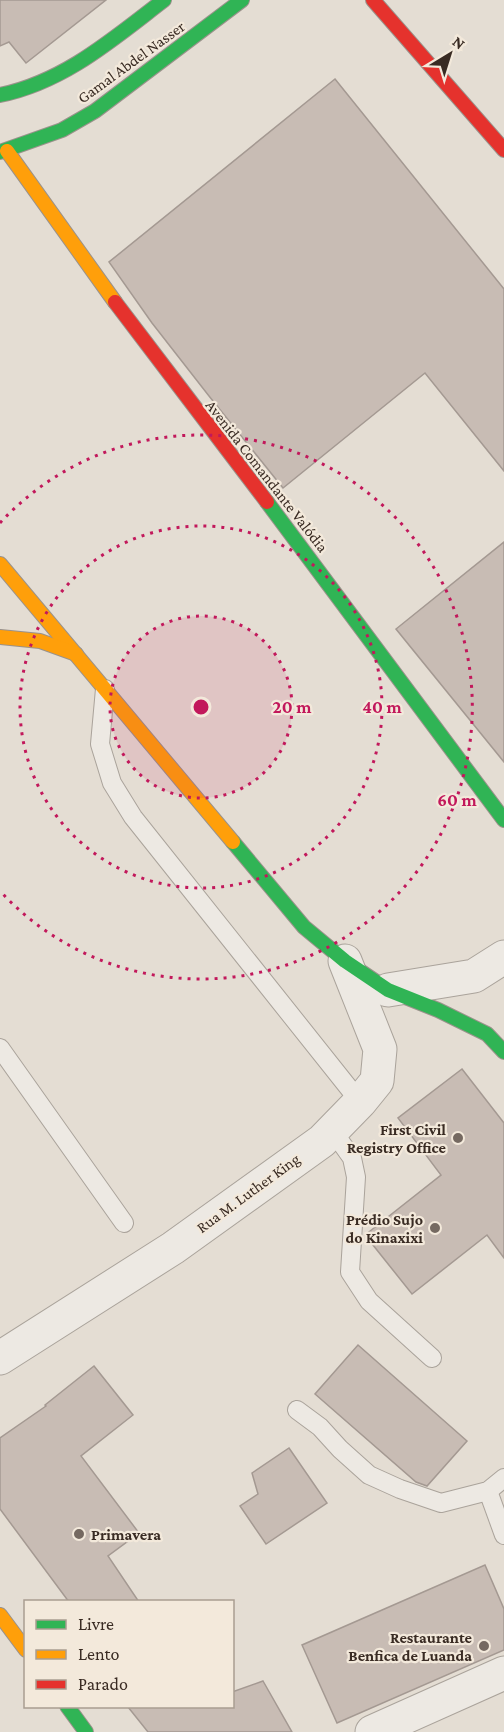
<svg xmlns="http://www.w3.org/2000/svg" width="504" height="1732" font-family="'Crimson Pro',serif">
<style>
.building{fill:#c8bcb4;stroke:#a49992;stroke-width:1.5}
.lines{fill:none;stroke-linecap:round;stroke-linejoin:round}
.lane-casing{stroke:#aaa39b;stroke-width:20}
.street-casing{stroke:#aaa39b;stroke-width:35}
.fast-casing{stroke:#9a928b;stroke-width:16}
.slow-casing{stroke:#9a928b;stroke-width:16}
.jam-casing{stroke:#9a928b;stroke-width:16}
.lane{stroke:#ede9e3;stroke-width:18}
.street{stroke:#ede9e3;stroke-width:33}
.fast{stroke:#30b455;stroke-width:14}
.slow{stroke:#ff9f0a;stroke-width:14}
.jam{stroke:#e5322d;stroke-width:14}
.ring{fill:none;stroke:#c2185b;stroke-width:3;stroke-dasharray:3 6}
.poi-dot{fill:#756961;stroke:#f3e9db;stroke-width:2}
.labels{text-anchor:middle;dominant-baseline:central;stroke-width:4.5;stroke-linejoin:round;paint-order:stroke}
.street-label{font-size:16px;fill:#392b23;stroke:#f3e9db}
.poi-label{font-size:16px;font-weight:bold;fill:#392b23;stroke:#f3e9db;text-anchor:end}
.centre{fill:#c2185b;stroke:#f3e9db;stroke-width:3}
.ring-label{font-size:18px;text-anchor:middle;font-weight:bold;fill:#c2185b;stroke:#f3e9db;stroke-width:4.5;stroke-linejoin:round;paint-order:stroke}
</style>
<rect width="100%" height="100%" fill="#e4ddd3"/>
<!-- building -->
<g class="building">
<polygon points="0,0 106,0 26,63 9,42 0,46"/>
<polygon points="335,79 504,289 504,471 425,373 283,488 209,396 152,323 109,262"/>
<polygon points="504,542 504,762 396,629"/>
<polygon points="462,1069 504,1123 504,1258 487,1235 412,1294 365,1235 441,1175 398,1118"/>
<polygon points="358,1345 467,1441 427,1486 416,1482 315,1394"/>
<polygon points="94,1366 133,1415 81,1456 139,1533 108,1556 139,1602 69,1602 0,1509 0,1438 46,1406 45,1405"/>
<polygon points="289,1448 327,1503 266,1544 240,1506 258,1494 252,1473"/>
<polygon points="485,1565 504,1609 504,1650 337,1723 302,1645"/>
<polygon points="263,1681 292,1732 148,1732 128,1707 232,1707 232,1692"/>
</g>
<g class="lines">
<!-- lane casing -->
<g class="lane-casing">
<g id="lane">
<polyline points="105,689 100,744 112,783 133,817 360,1102"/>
<polyline points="0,1048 124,1223"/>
<polyline points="332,1130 352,1158 356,1177 350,1272 369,1301 432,1358"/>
<polyline points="297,1410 320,1427 340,1449 369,1475 400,1489 441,1503 488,1491 504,1478"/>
<polyline points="488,1491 504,1535"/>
</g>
</g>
<!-- street casing -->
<g class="street-casing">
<g id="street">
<polyline points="388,990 474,976 504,957"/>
<polyline points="0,1358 173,1248 322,1141 360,1102 377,1081 380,1049 345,961"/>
<polyline points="372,1732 504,1673"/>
</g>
</g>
<!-- fast casing -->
<g class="fast-casing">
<g id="fast">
<path d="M0,95C64,82 113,39 164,0"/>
<polyline points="0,152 62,130 95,111 242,0"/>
<polyline points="267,502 504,820"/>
<polyline points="233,842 304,927 345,961 388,990 438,1010 487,1034 504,1052"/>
<polyline points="67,1706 86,1732"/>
</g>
</g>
<!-- slow casing -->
<g class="slow-casing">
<g id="slow">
<polyline points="7,151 115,302"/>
<polyline points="0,564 233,842"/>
<polyline points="0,637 40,641 76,654"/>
<polyline points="0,1615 26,1650"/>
</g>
</g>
<!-- jam casing -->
<g class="jam-casing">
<g id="jam">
<polyline points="373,0 504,150"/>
<polyline points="115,302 267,502"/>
</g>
</g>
<!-- lane -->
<use href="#lane" class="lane"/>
<!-- street -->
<use href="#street" class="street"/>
<!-- fast -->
<use href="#fast" class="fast"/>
<!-- slow -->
<use href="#slow" class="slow"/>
<!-- jam -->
<use href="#jam" class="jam"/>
</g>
<!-- distance rings -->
<circle cx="201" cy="707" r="91" fill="#c2185b" fill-opacity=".12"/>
<g class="ring">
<circle cx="201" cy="707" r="91"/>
<circle cx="201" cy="707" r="181"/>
<path d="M0 523A272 272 0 1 1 0 891"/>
</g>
<!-- markers -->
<g class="poi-dot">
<circle cx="458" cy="1138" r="6"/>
<circle cx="435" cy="1228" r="6"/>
<circle cx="79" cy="1534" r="6"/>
<circle cx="484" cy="1646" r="6"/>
</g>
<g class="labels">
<!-- street labels -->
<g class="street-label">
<text transform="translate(131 62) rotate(-36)">Gamal Abdel Nasser</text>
<text transform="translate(267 476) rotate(52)">Avenida Comandante Valódia</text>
<text transform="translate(248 1193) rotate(-36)">Rua M. Luther King</text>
</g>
<!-- poi labels -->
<g class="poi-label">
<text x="446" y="1129">First Civil<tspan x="446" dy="18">Registry Office</tspan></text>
<text x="423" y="1219">Prédio Sujo<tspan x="423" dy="18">do Kinaxixi</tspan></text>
<text x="91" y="1534" text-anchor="start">Primavera</text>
<text x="472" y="1637">Restaurante<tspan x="472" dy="18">Benfica de Luanda</tspan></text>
</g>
</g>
<circle cx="201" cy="707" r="9" class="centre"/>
<g class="ring-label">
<text x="292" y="713">20 m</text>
<text x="382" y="713">40 m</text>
<text x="457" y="806">60 m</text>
</g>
<!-- legend -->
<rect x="24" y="1600" width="210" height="108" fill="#f3e9db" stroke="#a99d91" stroke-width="1.5"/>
<rect x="36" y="1620" width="30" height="9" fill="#30b455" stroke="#a99d91" stroke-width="1.5"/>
<text x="78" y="1630" font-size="18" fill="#392b23">Livre</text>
<rect x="36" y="1650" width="30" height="9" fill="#ff9f0a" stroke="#a99d91" stroke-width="1.5"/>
<text x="78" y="1660" font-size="18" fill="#392b23">Lento</text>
<rect x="36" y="1680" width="30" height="9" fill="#e5322d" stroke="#a99d91" stroke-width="1.5"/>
<text x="78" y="1690" font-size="18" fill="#392b23">Parado</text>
<!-- north arrow -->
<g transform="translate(450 54) rotate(38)" stroke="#f3e9db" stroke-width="4.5" paint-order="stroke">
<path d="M0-4.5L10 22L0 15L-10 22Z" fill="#392b23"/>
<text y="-9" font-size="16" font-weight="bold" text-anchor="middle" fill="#392b23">N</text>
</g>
</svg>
